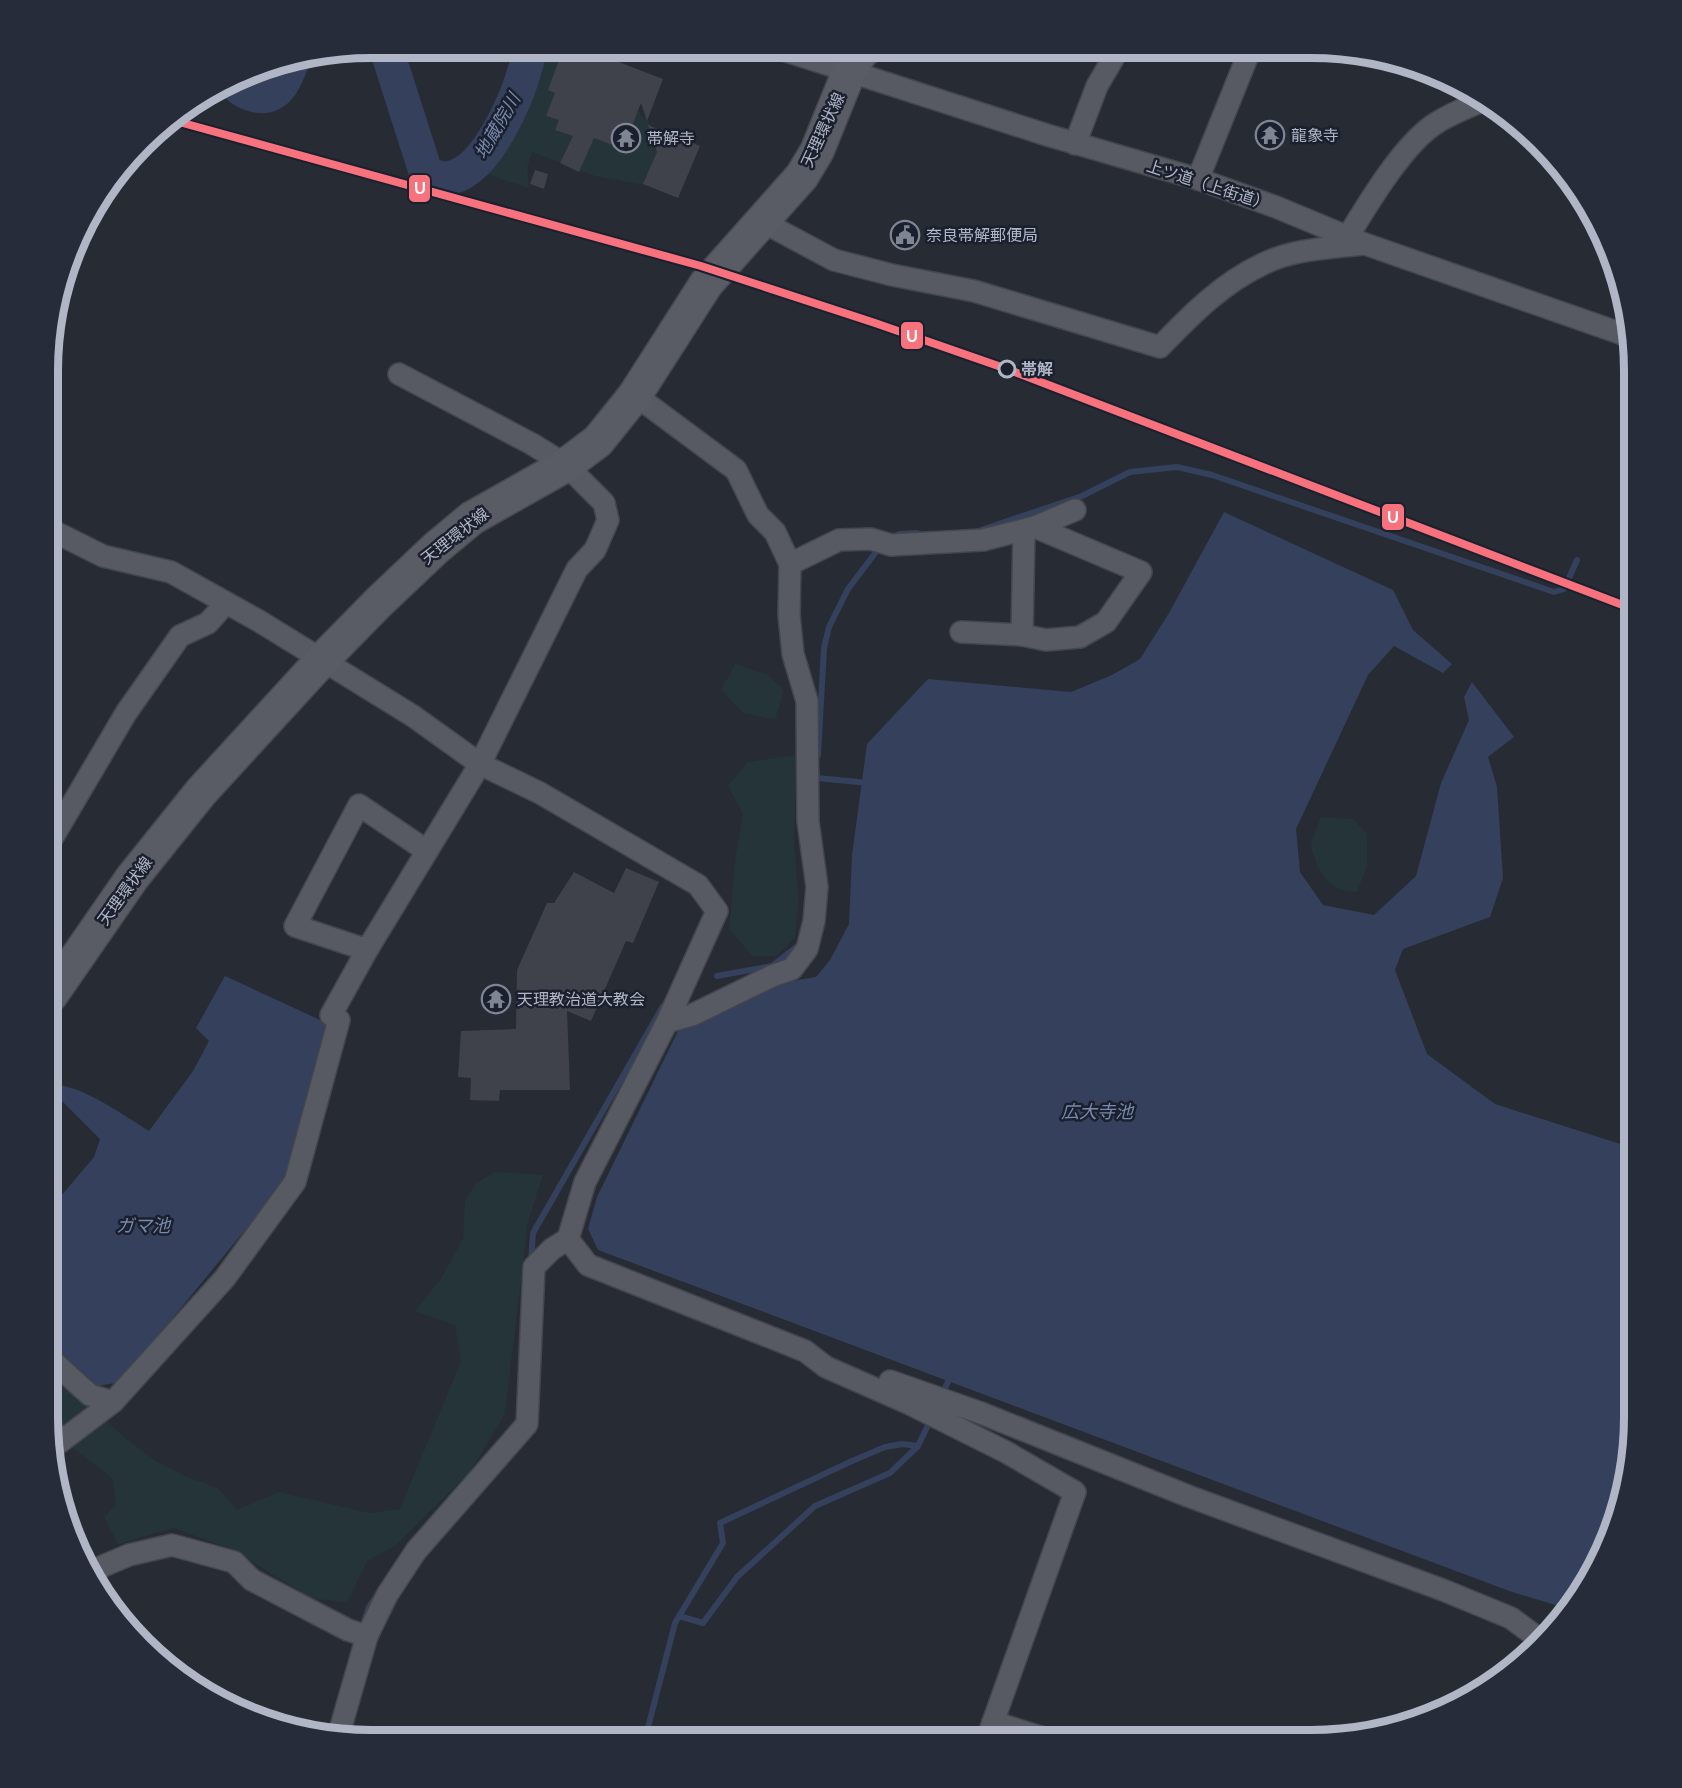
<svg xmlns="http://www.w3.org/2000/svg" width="1682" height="1788" font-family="Raleway,'Noto Sans JP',sans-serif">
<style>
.green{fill:#243439}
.water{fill:#34405c}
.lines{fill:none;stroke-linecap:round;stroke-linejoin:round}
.stream{stroke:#34405c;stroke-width:6}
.river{stroke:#34405c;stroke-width:34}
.building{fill:#3f424a}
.street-casing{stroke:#43464d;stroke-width:24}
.primary-casing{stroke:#444850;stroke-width:36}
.street{stroke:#575a62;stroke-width:21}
.primary{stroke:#595c64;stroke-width:33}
.rail-1-casing{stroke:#1b202e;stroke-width:12}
.rail-1{stroke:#f8727e;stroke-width:8}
.stop-dot{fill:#1b202e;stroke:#b0b6c6;stroke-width:3}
.labels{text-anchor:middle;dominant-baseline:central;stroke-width:5;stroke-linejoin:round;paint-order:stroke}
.street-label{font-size:16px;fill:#b0b6c6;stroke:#1b202e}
.poi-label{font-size:16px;fill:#b0b6c6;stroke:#1b202e;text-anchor:start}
.stop-label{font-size:16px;font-weight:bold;fill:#b0b6c6;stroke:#1b202e;text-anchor:start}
.water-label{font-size:18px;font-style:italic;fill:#7889ae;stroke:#1b202e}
.rim{fill:none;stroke:#b0b6c6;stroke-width:8}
.line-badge{stroke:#1b202e;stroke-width:2}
.badge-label{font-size:16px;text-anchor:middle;font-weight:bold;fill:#fff}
</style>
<rect width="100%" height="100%" fill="#272b34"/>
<!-- green -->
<g class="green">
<polygon points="543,52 615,84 664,141 645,185 595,176 532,152 527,168 529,188 483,173 510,140 525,103"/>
<polygon points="735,664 768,675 784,690 775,720 743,713 721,690"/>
<polygon points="797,755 794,842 799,898 795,937 776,956 752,956 729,929 735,861 743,814 728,786 748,762"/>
<path d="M1321,817L1353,819L1367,834V866L1357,892C1324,890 1320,873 1310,845Z"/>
<polygon points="495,1172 543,1175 528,1222 505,1414 470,1472 395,1546 367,1561 347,1603 311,1598 231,1549 174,1528 118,1544 104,1517 116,1505 112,1478 49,1430 49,1369 124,1437 156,1461 187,1477 218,1488 237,1510 279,1492 369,1513 400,1509 461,1361 455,1325 415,1311 440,1280 463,1239 465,1200 476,1183"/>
</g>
<!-- water -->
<g class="water">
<polygon points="1224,512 1393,590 1413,630 1452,664 1443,673 1394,646 1368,675 1296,829 1300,872 1323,905 1374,915 1416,876 1441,783 1469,720 1464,697 1472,682 1514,737 1488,757 1497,787 1503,878 1490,917 1403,949 1395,970 1427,1054 1495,1104 1633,1148 1633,1437 1623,1501 1591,1578 1569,1609 1512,1592 598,1250 588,1229 597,1197 678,1031 772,984 816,977 830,960 849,924 852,855 867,744 928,679 1071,692 1112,675 1140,659 1169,613"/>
<path d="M225,976L331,1025L287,1179L120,1382L98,1386L49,1342L50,1209L94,1157L100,1139L50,1089V1085C77,1081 126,1117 149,1131L193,1071L209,1041L196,1028Z"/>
</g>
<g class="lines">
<!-- stream -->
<g class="stream">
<polyline points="978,531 1082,496 1130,472 1177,467 1212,475 1554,592 1564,589 1577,560"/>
<polyline points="893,538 899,534 917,533"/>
<polyline points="818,755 824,648 829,627 848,589 876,552 883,546"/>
<polyline points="817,772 817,778 869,783"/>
<polyline points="717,976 772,966 798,946"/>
<polyline points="531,1262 533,1233 663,1006"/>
<polyline points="941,1396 951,1376"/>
<polyline points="679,1616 703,1623 737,1577 815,1506 890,1473 918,1446 931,1419"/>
<polyline points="365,1618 369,1607 377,1595"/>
<polyline points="645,1739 675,1623 723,1543 720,1523 852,1461 885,1447 902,1444 918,1446"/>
</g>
<!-- river -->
<g class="river">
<path d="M384,48L388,54L426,173C469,198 502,128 515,98C522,82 526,65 531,48"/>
<path d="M235,84C246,95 267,103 279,88C285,82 289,69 293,61"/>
</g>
</g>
<!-- building -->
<g class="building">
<polygon points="563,49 615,49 611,59 663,79 647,121 641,103 623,149 594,138 579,172 560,163 573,136 555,130 559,120 546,116 555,93 548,90"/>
<polygon points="648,125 700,146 678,198 643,184 657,152"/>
<polygon points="535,170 548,174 544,189 530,184"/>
<polygon points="626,868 659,882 633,943 626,941 591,1021 567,1011 570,1090 500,1090 499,1101 470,1100 471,1078 458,1077 461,1031 516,1029 517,970 547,903 554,903 574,872 614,893"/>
</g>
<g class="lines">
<!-- street casing -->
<g class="street-casing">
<g id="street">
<polyline points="780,49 1047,135 1198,179 1276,207 1365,244 1631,337"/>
<polyline points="1075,144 1097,86 1118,50"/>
<polyline points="1198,179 1250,50"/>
<path d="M763,222L834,260L892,275L974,291L1160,347C1191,315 1222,283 1263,264C1293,249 1330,248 1362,244"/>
<path d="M1347,238C1367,205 1405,141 1438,122C1452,113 1469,107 1484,100"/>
<polyline points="635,395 736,470 758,515 775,532 790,564 789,615 793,654 807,701 808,821 817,887 814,921 807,949 792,969 772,976 692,1015 667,1022"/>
<polyline points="53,531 103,556 171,572 259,621 413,716 480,764 540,793 698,885 717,911 667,1022 585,1182 568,1239 588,1265 805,1351 826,1367 910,1404 1006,1452 1075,1492 987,1739"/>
<polyline points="790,564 839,540 871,539 891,545 983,540 1035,527 1075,510"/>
<polyline points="961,632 1022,635 1046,640 1080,637 1106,622 1141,572 1035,527"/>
<polyline points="1022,635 1024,530"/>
<polyline points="52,836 53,837 126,713 180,636 208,623 226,603"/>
<polyline points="367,950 295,926 359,805 427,851"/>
<polyline points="49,1358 90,1395 113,1402"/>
<polyline points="890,1381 981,1413 1188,1496 1443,1590 1511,1618 1542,1641"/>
<polyline points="51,1449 113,1402 225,1278 295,1182 339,1020 331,1015 367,950 480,764 577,569 595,550 608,520 604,503 566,465 532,444 399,374"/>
<polyline points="92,1575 103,1566 129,1555 172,1545 234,1562 252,1580 348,1630 367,1636"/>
<polyline points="993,1722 1047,1739"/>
<polyline points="338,1737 367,1636 387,1595 416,1551 527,1424 534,1267 552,1249 568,1239"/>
</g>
</g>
<!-- primary casing -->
<g class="primary-casing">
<polyline id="primary" points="51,995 132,878 201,792 322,660 379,602 436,548 472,518 566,465 598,441 635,395 706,284 802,176 817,151 849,72 861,52 865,49"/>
</g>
<!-- street -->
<use href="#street" class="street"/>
<!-- primary -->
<use href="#primary" class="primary"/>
<!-- rail-1 casing -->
<g class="rail-1-casing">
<polyline id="rail-1" points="172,120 701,266 875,323 1007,369 1633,609"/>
</g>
<!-- rail-1 -->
<use href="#rail-1" class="rail-1"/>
</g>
<!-- icons -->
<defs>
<g id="temple-ring" transform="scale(1.5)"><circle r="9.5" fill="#1b202e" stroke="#808593" stroke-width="1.5"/><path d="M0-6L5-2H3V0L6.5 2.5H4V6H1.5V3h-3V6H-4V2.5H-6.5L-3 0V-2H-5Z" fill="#808593"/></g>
<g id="civic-ring" transform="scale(1.5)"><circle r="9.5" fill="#1b202e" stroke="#808593" stroke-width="1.5"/><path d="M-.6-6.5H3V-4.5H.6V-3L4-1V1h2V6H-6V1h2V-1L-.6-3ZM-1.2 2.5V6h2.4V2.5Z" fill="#808593"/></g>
</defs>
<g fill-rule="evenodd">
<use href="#temple-ring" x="1270" y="135"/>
<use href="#temple-ring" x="626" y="138"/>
<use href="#civic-ring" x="905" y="235"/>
<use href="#temple-ring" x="496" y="999"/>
</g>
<!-- markers -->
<circle class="stop-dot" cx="1007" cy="369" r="8"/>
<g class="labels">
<!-- street labels -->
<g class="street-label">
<text transform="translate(823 130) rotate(-65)">天理環状線</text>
<text transform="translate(1208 185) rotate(18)">上ツ道（上街道）</text>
<text transform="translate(455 536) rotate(-38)">天理環状線</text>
<text transform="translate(125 891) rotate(-54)">天理環状線</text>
</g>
<!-- poi labels -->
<g class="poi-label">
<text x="1291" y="135">龍象寺</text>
<text x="647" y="138">帯解寺</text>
<text x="926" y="235">奈良帯解郵便局</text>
<text x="517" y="999">天理教治道大教会</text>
</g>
<!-- stop labels -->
<g class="stop-label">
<text x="1021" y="369">帯解</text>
</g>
<!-- water labels -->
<g class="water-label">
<text transform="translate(497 126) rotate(-60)">地蔵院川</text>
<text x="1097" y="1111">広大寺池</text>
<text x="143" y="1225">ガマ池</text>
</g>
</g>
<!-- crop -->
<path d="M0 0H1682V1788H0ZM371 58H1311A313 313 0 0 1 1624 371V1417A313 313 0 0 1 1311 1730H371A313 313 0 0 1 58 1417V371A313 313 0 0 1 371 58Z" fill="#272c3a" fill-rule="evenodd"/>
<path class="rim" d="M371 58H1311A313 313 0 0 1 1624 371V1417A313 313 0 0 1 1311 1730H371A313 313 0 0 1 58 1417V371A313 313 0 0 1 371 58Z"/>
<g class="line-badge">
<rect x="408" y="174" width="23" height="29" rx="6" fill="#f8727e"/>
<rect x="900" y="321" width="24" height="29" rx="6" fill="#f8727e"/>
<rect x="1381" y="503" width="24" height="28" rx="6" fill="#f8727e"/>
</g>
<g class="badge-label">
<text x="420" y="194">U</text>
<text x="912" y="342">U</text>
<text x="1393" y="523">U</text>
</g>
</svg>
